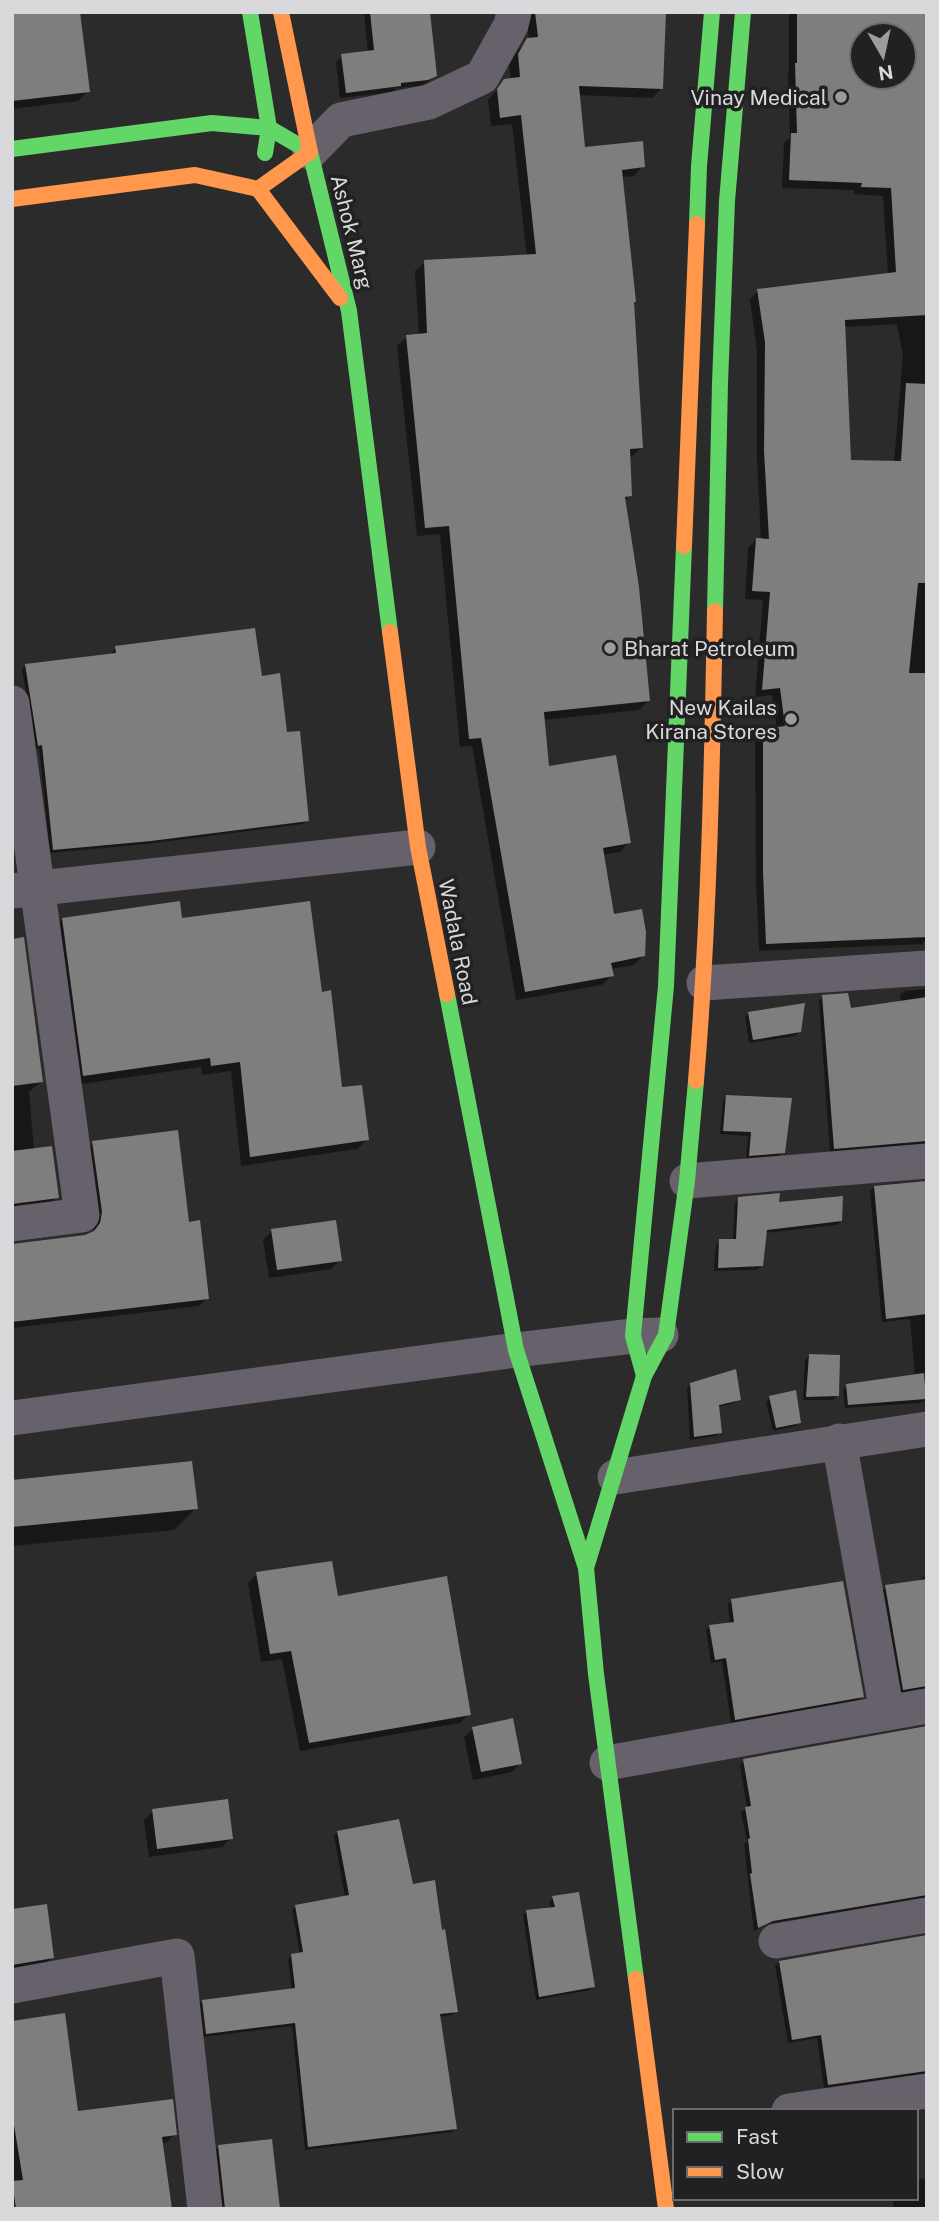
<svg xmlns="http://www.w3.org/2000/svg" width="939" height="2221" font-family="'Public Sans',sans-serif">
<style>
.shadow{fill:#0007;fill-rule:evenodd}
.building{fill:#7e7e7f;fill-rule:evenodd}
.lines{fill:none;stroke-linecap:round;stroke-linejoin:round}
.street{stroke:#66616b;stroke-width:35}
.fast{stroke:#63d668;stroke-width:16}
.slow{stroke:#ff974d;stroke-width:16}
.poi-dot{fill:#9c9b9d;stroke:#212023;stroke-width:2.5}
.labels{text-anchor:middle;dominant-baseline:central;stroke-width:7;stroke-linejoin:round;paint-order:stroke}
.poi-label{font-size:21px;fill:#d9d8da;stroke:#212023;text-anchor:end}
.street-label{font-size:21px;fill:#d9d8da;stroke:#212023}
</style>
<rect width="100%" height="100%" fill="#2b2b2c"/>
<!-- shadow -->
<g class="shadow">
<polygon points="12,12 88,91 78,101 12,109"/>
<polygon points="364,12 429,12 436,75 429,81 420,86 396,88 393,92 340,98 336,62 342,56 368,53"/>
<polygon points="531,12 664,12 662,88 652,98 578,95 584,149 643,166 634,176 621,177 632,303 641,448 631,457 628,457 630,495 624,502 648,701 639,710 543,720 547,768 629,842 620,852 602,855 613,916 644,955 634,965 611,969 612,975 602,985 516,1000 472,746 460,747 440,534 417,536 397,346 407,337 419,336 415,271 425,262 527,257 512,124 491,126 488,100 505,81 511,80 509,65 518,50 529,40 526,17"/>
<path d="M789,12H927V939L922,944L759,951L756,880L755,739L764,731L777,729L772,695L755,697L763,600L745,599L748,548L756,540H761L757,460V352L750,299L758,291L888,275L883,196L854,194V190L782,188L784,143L790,138L788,73L789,72ZM862,35H904V77H862ZM897,324L903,356L894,462H849L844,327Z"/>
<polygon points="116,648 260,677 286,734 307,820 303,824 146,844 50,853 39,748 35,749 22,669 26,665 112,655 112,652"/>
<polygon points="62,919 181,920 321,994 341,1089 367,1140 357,1149 241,1166 231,1071 202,1075 201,1067 74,1085 53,929"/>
<polygon points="12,941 42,1081 29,1092 34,1150 57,1197 49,1205 12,1210"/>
<polygon points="927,989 927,1145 830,1152 819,1001 823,997 849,1010 901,1003 900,995 904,991"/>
<polygon points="749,1013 799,1032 795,1036 749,1043 745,1017"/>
<polygon points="727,1097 783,1152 779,1156 746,1159 748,1136 720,1134 723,1101"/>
<polygon points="93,1143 188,1224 207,1298 199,1306 12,1328 12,1245 85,1237 93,1234 95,1221 85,1151"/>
<polygon points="927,1183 927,1400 920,1403 845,1408 843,1390 847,1386 915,1376 910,1319 882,1322 870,1191 874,1187"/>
<polygon points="739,1199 777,1204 841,1221 837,1225 765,1233 761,1266 757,1270 714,1271 716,1245 720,1241 733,1240 735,1203"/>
<polygon points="272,1231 340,1260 331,1269 269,1278 263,1240"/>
<polygon points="809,1356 837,1396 833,1400 803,1400 805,1360"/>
<polygon points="691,1384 739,1399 735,1403 717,1407 720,1432 716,1436 690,1440 687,1388"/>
<polygon points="770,1398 799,1422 795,1426 773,1431 766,1402"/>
<polygon points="12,1481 196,1508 174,1530 12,1546"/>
<polygon points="257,1574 336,1598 469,1714 460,1723 300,1751 282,1659 261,1662 248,1583"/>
<polygon points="924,1576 927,1576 927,1690 918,1689 900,1693 882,1591 886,1587 920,1580"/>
<polygon points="823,1584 862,1696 858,1700 731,1723 722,1661 711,1663 706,1630 710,1626 730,1624 728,1605 731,1601"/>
<polygon points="927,1728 927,1899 919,1898 767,1924 754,1931 744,1844 747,1842 741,1812 747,1808 740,1765 744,1761"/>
<polygon points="473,1729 520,1763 512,1772 473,1780 464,1737"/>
<polygon points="153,1811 231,1838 222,1847 149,1857 144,1820"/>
<polygon points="337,1832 456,2011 452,2015 438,2017 456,2128 452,2132 305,2150 292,2026 202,2037 199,2005 203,2001 292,1991 288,1959 292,1955 300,1954 292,1910 296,1906 345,1897 334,1836"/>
<polygon points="553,1898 593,1986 590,1990 536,2000 523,1915 527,1911 551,1909 549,1902"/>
<polygon points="12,1911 52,1957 44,1966 12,1972"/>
<polygon points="927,1937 927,2075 919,2074 824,2088 817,2038 788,2043 775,1966 779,1962"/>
<polygon points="12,2023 77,2113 175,2134 167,2142 161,2143 170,2209 12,2209"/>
<polygon points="219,2147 278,2209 217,2209 211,2154"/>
<polygon points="927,2178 927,2209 894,2209 892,2198 916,2198 916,2180"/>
</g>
<!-- building -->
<g class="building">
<polygon points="12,12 80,12 90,92 12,101"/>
<polygon points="370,12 430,12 437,76 428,80 401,83 401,86 346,93 341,54 374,50"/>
<polygon points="535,12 666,12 663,89 579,86 585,147 643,141 645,167 622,170 636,302 634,302 643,448 630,449 632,496 625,497 639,587 650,701 544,712 549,766 616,755 631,843 603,848 614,914 642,909 646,932 645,956 611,963 614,976 525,992 481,738 469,739 449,526 425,528 406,335 427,333 424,260 536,254 521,115 500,118 497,89 504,79 520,77 518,54 527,38 538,37"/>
<path d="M797,12H927V315L845,320L851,460L901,461L906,383L927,384V583H918L909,673H927V937L766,944L763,871V729L785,726L780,688L762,690L770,592L752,591L756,538L769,539L764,451L765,342L757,289L896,272L891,188L861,187L862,183L789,180L791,133H797L795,63H797ZM862,35H904V77H862Z"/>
<polygon points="255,628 262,676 280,673 287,732 300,731 309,821 151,841 53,850 42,745 38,746 25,664 116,653 115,646"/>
<polygon points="180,901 182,918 310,901 322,992 331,990 342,1087 362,1085 369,1140 250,1157 240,1062 211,1066 210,1058 83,1076 62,918"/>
<polygon points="24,937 43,1082 12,1086 12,939"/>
<polygon points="848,993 851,1008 927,997 927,1141 834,1149 822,995"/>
<polygon points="805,1003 801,1032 753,1040 748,1012"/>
<polygon points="726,1095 792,1098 785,1153 749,1156 751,1132 723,1131"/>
<polygon points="178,1130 189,1222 200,1220 209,1299 12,1322 12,1244 85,1235 94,1231 100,1223 102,1212 92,1141"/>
<polygon points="52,1146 59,1198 12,1204 12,1151"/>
<polygon points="927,1181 927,1314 886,1319 874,1186"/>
<polygon points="780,1193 779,1202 843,1196 842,1221 767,1230 763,1266 718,1268 719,1239 736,1239 738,1197"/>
<polygon points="336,1220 342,1261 277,1270 271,1229"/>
<polygon points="809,1354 840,1355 839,1396 806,1397"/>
<polygon points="736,1369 741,1400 719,1405 722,1433 694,1437 690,1383"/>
<polygon points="924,1373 926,1399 848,1405 846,1384"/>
<polygon points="796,1390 801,1423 776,1428 769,1396"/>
<polygon points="192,1461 198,1509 12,1527 12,1480"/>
<polygon points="332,1561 338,1596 447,1576 471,1715 309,1743 291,1651 270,1654 256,1572"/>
<polygon points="927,1579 927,1686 903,1690 885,1585"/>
<polygon points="843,1581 864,1697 735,1720 726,1658 715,1660 709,1625 734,1622 731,1599"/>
<polygon points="513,1718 522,1764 481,1772 472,1727"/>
<polygon points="927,1726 927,1895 773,1921 758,1928 750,1874 752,1873 748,1839 750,1838 745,1807 751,1806 743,1759"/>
<polygon points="228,1799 233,1839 157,1849 152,1809"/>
<polygon points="399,1819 413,1884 435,1880 442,1930 445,1929 458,2012 440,2014 457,2129 308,2147 295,2023 206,2034 202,2000 295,1988 291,1954 303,1952 295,1905 349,1895 337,1831"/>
<polygon points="579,1892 595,1987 539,1997 526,1910 555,1907 552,1896"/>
<polygon points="47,1904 54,1958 12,1965 12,1909"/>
<polygon points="927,1935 927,2071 828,2085 821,2035 792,2040 779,1961"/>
<polygon points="65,2013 78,2111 173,2099 177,2135 162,2137 172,2209 16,2209 12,2181 23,2180 12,2113 12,2021"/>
<polygon points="272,2139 280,2209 225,2209 218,2145"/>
</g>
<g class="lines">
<!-- street -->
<g class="street">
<polyline points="310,152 341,120 429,102 482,77 511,25 514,12"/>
<polyline points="12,703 82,1215 12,1224"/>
<polyline points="12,891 418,847"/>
<polyline points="704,983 927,968"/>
<polyline points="687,1181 927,1161"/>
<polyline points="12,1418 516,1350 633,1336 661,1335"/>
<polyline points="839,1441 887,1713 927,1706"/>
<polyline points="615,1477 927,1429"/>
<polyline points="607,1763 887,1713"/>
<polyline points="776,1941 927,1915"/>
<polyline points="12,1986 177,1956 205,2209"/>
<polyline points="789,2111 927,2091"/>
</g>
<!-- fast -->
<g class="fast">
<polyline points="250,12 269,128 265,153"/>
<polyline points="12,149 212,123 269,128 310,152 349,311 390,632"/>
<polyline points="697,224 699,166 712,12"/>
<polyline points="715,611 720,383 727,201 743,12"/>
<polyline points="447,994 516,1350 586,1568"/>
<polyline points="644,1376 633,1336 666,986 684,546"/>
<polyline points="636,1979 596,1674 586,1568 644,1376 666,1335 687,1181 696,1081"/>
</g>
<!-- slow -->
<g class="slow">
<polyline points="258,189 310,152 281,12"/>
<polyline points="12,199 195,175 258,189 340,298"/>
<polyline points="684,546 697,224"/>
<polyline points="390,632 418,847 447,994"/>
<path d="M696,1081C709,925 712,768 715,611"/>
<polyline points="636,1979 666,2209"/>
</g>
</g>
<!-- markers -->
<g class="poi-dot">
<circle cx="841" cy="97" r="7"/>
<circle cx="610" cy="648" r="7"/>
<circle cx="791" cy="719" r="7"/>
</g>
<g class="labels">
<!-- poi labels -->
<g class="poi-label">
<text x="827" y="97">Vinay Medical</text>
<text x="624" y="648" text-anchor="start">Bharat Petroleum</text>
<text x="777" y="707">New Kailas<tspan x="777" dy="24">Kirana Stores</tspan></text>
</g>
<!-- street labels -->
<g class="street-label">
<text transform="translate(352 232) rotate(76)">Ashok Marg</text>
<text transform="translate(458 942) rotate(79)">Wadala Road</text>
</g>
</g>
<!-- border -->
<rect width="939" height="2221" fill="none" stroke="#d9d8da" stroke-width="28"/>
<!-- legend -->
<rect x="673" y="2109" width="245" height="91" fill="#212023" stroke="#6b6a6c" stroke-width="2"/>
<rect x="687" y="2132" width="35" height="10" fill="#63d668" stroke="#6b6a6c" stroke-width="2"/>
<text x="736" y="2144" font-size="21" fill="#d9d8da">Fast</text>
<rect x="687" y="2167" width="35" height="10" fill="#ff974d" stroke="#6b6a6c" stroke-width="2"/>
<text x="736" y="2179" font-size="21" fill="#d9d8da">Slow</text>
<!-- north arrow -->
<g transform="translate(883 56) rotate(171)"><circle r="33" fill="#212023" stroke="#6b6a6c" stroke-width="2"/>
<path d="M0-5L12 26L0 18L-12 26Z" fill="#9c9b9d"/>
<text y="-10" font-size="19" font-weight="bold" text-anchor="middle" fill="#d9d8da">N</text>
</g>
</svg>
